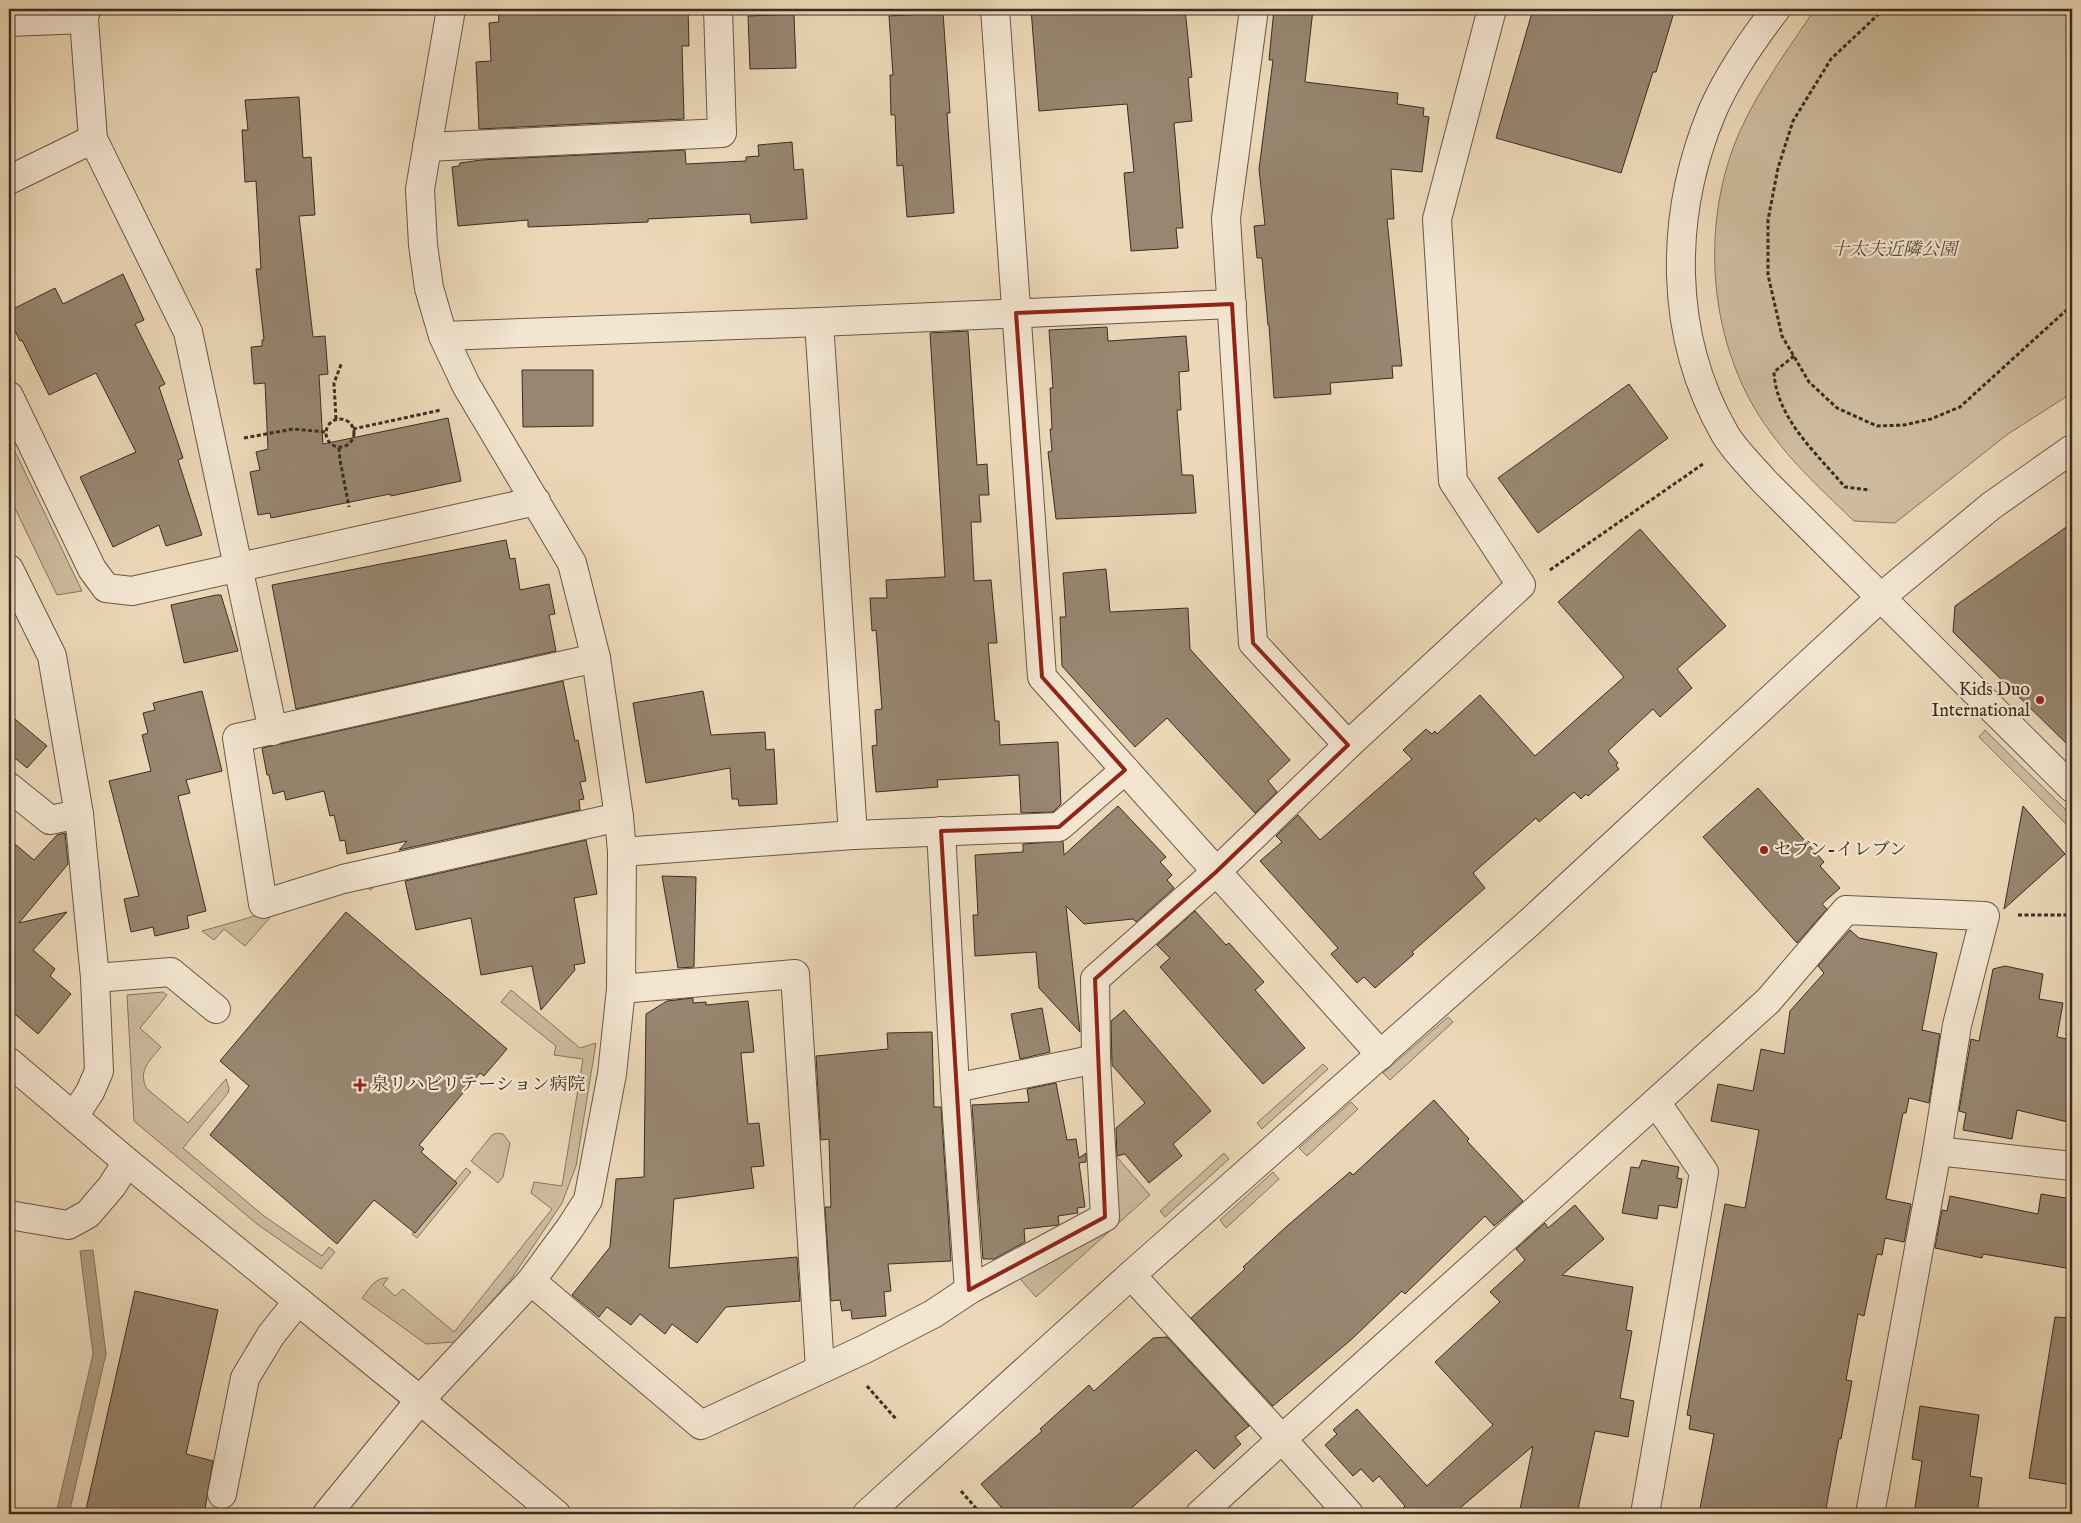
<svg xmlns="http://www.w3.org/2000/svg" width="2081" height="1523" font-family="'IM FELL English','Noto Serif JP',serif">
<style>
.green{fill:#cebb9e;stroke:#847460}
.water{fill:#b09e85;stroke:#81715d}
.building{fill:#978670;stroke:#3b2d21}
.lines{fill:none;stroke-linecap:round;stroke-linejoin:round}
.minor-casing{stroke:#675847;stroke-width:30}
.path{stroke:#3b2d21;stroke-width:3;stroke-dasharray:4 2.5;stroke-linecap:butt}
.minor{stroke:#f3e6d1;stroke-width:28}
.marked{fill:none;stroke:#8f2418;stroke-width:4;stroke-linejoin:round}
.poi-dot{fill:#8f2418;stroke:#f3e6d1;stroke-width:2}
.labels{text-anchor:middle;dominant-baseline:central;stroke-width:4.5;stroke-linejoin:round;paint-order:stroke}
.park-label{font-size:18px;font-style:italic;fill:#58493a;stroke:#f3e6d1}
.poi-label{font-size:18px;fill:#3b2d21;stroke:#f3e6d1;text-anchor:start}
</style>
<rect width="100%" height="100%" fill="#ecd8b8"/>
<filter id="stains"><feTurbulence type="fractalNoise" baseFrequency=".004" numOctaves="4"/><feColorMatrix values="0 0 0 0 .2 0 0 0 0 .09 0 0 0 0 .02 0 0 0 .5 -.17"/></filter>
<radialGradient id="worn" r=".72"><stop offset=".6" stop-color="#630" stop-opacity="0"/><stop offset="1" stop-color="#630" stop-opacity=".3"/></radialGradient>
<!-- green -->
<g class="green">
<path d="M1815,9H2072V393L2008,434L1895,523L1854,521C1825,493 1795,466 1771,433C1708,349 1698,226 1740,131C1760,87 1789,48 1815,9Z"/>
<polygon points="9,439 82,591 57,595 9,496"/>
<polygon points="1985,730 2072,816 2072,830 1979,737"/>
<polygon points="381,879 371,890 364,886 273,914 245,946 224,929 214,940 202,931 248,918 344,883"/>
<path d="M511,990L580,1048L596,1043L576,1166L562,1203L512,1278L456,1342L426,1344L362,1298C369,1289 375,1277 388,1278L383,1285L395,1296L403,1289L454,1332L552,1209L531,1193L534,1182L562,1186L583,1059L554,1055L556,1046L501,1002Z"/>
<path d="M163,992L167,995L140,1028L161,1047C150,1060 137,1071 147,1089L188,1123L226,1079L229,1088L228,1093L183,1148L264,1216L322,1256L329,1247L335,1252L321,1269L257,1224L134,1121L127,995Z"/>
<polygon points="1448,1017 1453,1022 1390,1080 1383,1073"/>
<polygon points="1323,1064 1328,1069 1262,1129 1257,1123"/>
<polygon points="1351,1102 1358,1109 1307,1156 1299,1148"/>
<polygon points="497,1133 503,1134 510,1143 503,1177 498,1183 471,1161 492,1135"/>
<polygon points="1109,1148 1150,1195 1036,1297 1015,1273 1114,1221"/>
<polygon points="1224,1153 1229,1159 1165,1217 1160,1211"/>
<polygon points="466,1168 471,1172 417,1238 412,1234 457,1183 455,1181"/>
<polygon points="1273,1172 1279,1179 1226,1228 1220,1220"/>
</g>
<!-- water -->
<polygon class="water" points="93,1250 106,1354 69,1514 56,1514 93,1354 80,1251"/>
<!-- building -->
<g class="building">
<polygon points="498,9 688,9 689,46 682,46 684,119 479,129 476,62 491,61 489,23 499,22"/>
<polygon points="1031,9 1185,9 1192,77 1188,78 1192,121 1174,123 1183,228 1176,228 1178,248 1131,251 1124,173 1134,172 1127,104 1039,111"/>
<polygon points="1274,9 1313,9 1305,82 1398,93 1397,104 1424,108 1423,116 1429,117 1422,172 1391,169 1394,219 1387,219 1402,366 1392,366 1393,378 1330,383 1331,394 1274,398 1269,325 1268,325 1262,258 1257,258 1254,226 1265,225 1259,169 1273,60 1269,60"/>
<polygon points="1533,9 1675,9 1656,72 1653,72 1621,173 1496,138"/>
<polygon points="943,13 950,113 947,113 954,213 907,217 903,165 897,166 895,115 891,115 890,75 893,75 889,16"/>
<polygon points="794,14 796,68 750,69 748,16"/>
<polygon points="299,97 303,158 311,157 315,215 299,216 313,337 325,336 328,374 319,375 323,444 448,418 461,481 391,496 390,494 271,518 270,513 258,515 250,472 260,470 256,452 268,449 265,383 254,384 251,347 262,346 262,340 264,340 256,269 261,269 256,181 245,182 242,130 248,130 245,100"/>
<polygon points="792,142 794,170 803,169 807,219 751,223 750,214 648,219 648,222 528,227 528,220 458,226 452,167 459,166 460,163 481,160 685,150 686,164 746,161 746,157 759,156 758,145"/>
<polygon points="123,274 144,320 135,324 165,384 159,387 183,458 178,460 202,535 166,546 159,525 113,547 80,477 136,452 96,373 49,395 22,340 20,341 9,318 9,311 55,288 63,304"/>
<polygon points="1107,327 1108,341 1186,336 1189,371 1179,372 1181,410 1177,410 1182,475 1193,475 1196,513 1056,519 1048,452 1052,451 1050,429 1052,429 1050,388 1053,388 1049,330"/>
<polygon points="968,331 977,465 987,464 989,495 979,495 981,522 971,522 974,581 991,580 997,643 988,643 995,721 999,721 1000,745 1058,742 1061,804 1053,812 1021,813 1019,775 937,780 938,787 876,792 872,746 877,745 875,710 882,709 876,630 872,631 870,598 887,598 886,580 945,577 930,333"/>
<polygon points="522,370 593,370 593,426 523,427"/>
<polygon points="1629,384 1668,438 1538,533 1498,478"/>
<polygon points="2072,523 2072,749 1953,632 1955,606"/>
<polygon points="1640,529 1726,626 1677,669 1692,688 1660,717 1653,709 1608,751 1618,763 1616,765 1619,769 1588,796 1586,794 1581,799 1574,792 1539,822 1536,818 1473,873 1485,888 1412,952 1414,954 1375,988 1364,977 1357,983 1331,954 1338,948 1260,861 1282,842 1276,836 1298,815 1320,840 1412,759 1403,750 1426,729 1432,734 1435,731 1437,734 1480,695 1535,756 1624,677 1558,602"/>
<polygon points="506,540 510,559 515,558 520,590 549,584 555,614 549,615 556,651 296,709 272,585"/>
<polygon points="1106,569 1110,612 1188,608 1190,649 1290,760 1268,781 1277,792 1255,813 1167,718 1135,747 1062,666 1060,617 1066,617 1063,573"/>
<polygon points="216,595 221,595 238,651 184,663 171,605"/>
<polygon points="563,681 575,741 578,740 586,781 580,782 584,799 579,800 580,810 399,850 407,841 347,854 345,840 340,841 334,815 330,816 324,791 286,800 284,791 273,794 269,775 267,775 262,748"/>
<polygon points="202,691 222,771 186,780 190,793 178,796 206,911 187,916 189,928 155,936 153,927 131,932 124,899 139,896 109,781 151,771 142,735 148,733 143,713 155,710 153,703"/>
<polygon points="703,691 711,735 765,732 766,750 774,749 777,804 739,806 738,799 732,799 730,768 646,783 633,703"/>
<polygon points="9,714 47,746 27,768 9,753"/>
<polygon points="1758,788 1824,862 1820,866 1840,888 1822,904 1827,909 1797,943 1703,837"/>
<polygon points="1118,806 1166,857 1160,862 1172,875 1167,880 1174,888 1136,922 1133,919 1084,924 1066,906 1080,1032 1039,988 1036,952 975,956 973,915 978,915 975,855 1023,852 1023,844 1063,841 1064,855"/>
<polygon points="2023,806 2065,854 2004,909"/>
<polygon points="65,833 68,864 19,923 67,912 33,950 55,969 50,976 71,994 38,1034 9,1009 9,839 34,860 57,835"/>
<polygon points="586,840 597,894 574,898 585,963 574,965 575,970 541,1010 532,966 481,975 471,918 416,930 405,881"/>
<polygon points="662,876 696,877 694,967 678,968"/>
<polygon points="1195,911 1226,945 1229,943 1264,982 1255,990 1305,1048 1263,1084 1160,967 1170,958 1157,945"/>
<polygon points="346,912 507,1049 484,1076 480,1073 419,1145 424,1149 421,1152 457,1183 415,1233 374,1200 337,1244 210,1135 249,1086 220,1061"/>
<polygon points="1850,930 1859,938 1937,953 1922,1030 1940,1034 1929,1103 1909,1098 1906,1113 1903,1113 1886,1199 1911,1204 1904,1242 1885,1238 1882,1255 1877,1254 1864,1316 1858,1314 1846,1380 1852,1381 1841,1439 1839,1438 1825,1514 1699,1514 1714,1434 1689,1429 1691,1416 1687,1415 1725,1204 1745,1208 1759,1130 1711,1121 1718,1084 1753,1091 1761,1049 1784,1054 1790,1011 1824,973 1818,966"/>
<polygon points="2005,966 2043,974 2039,999 2063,1003 2057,1037 2072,1040 2072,1123 2017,1110 2012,1139 1963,1130 1966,1113 1959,1111 1971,1039 1979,1041 1993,969"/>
<polygon points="693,998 693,1003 706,1002 706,1005 748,1001 754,1052 741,1053 748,1124 759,1123 764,1166 751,1167 754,1188 674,1199 669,1268 797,1257 800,1301 726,1307 697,1343 672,1324 665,1334 640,1314 631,1325 607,1307 599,1317 572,1295 610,1247 616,1179 644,1177 646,1014 667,1001"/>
<polygon points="1042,1008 1050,1052 1020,1059 1011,1014"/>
<polygon points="1124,1010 1211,1111 1173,1144 1182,1156 1149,1183 1125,1154 1117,1156 1116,1128 1145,1103 1112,1065 1111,1021"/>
<polygon points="932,1032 934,1107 941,1107 951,1261 888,1264 891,1291 884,1292 886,1316 852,1319 851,1310 842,1311 840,1300 831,1301 825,1207 831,1207 829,1139 821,1140 816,1056 888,1049 887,1033"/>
<polygon points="1056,1083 1067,1140 1076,1139 1079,1158 1086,1153 1086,1162 1079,1163 1085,1207 1077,1208 1078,1213 1058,1216 1059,1224 1058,1225 1024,1229 1025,1242 994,1259 983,1259 972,1105 1029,1102 1027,1089"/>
<polygon points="1434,1100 1469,1139 1467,1141 1523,1201 1494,1226 1485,1216 1405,1294 1402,1291 1352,1339 1273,1406 1191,1318 1245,1269 1243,1267 1287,1226 1350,1172 1353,1175"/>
<polygon points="1642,1160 1679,1167 1677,1178 1682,1179 1677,1208 1659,1205 1657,1219 1622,1213 1631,1167 1639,1168"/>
<polygon points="2041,1194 2072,1199 2072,1269 1983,1254 1982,1258 1935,1248 1942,1210 1947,1211 1950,1196 2038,1214"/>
<polygon points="1575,1205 1604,1239 1562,1275 1633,1287 1626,1330 1632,1331 1620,1398 1634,1401 1628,1437 1595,1431 1577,1514 1519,1514 1533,1446 1453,1514 1397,1514 1405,1506 1379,1476 1373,1482 1361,1469 1353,1476 1325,1445 1337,1434 1333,1430 1357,1409 1427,1486 1493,1425 1435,1362 1500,1302 1490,1292 1525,1260 1516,1249 1545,1223 1548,1228"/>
<polygon points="135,1291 218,1310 186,1454 213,1461 204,1514 85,1514"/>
<polygon points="2055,1317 2072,1318 2072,1485 2029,1478"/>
<polygon points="1167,1337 1249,1426 1235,1437 1241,1444 1214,1469 1196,1450 1125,1514 1007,1514 981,1484 1042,1431 1040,1429 1089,1385 1094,1391 1153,1338"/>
<polygon points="1920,1406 1979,1415 1970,1476 1982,1478 1977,1514 1914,1514 1922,1461 1912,1459"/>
</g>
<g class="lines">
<!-- minor casing -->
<g class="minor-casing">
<g id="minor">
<polyline points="86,9 84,19 93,139 188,332 273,731"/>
<polyline points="451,9 420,189 423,245 429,288 443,336 466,385 572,563 596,658 619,817 622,852 621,989 612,1074 588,1200 570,1228 531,1281"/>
<polyline points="995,9 1042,677 1381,1055"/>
<polyline points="1254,9 1226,218 1253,643 1348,745"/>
<path d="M1776,9C1752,41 1728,75 1712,112C1669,216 1668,335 1725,434C1735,451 1751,466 1764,481L2072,788"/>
<polyline points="9,22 84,19"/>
<polyline points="427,147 722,133 718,9"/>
<polyline points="9,180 93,139"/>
<polyline points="819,322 853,835"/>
<polyline points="443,336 819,322 1232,304"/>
<polyline points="9,396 92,569 106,588 132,591 536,501"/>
<polyline points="9,569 52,656 79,814 95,978 99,1071 90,1092 74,1116"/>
<polyline points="596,658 237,738 263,904 343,879 619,817"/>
<polyline points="9,787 50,820 79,814"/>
<polyline points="941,831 955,1088"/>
<polyline points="622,852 853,835 1059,827 1125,770"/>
<polyline points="95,978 171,972 216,1009"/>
<polyline points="621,989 795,974 820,1369"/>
<polyline points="9,1062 127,1162 420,1400 556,1514"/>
<polyline points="1937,1151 2072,1166"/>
<polyline points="9,1215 68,1225 88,1214 112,1186 127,1162"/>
<polyline points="1131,1275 1282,1439 1200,1514"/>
<polyline points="969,1290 955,1088 1096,1059"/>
<polyline points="222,1494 245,1378 271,1335 298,1301"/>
<polyline points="327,1514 420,1400 531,1281 701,1425 865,1349 933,1314 969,1290 1105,1217 1096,1059 1095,979 1216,872 1348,745 1521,585 1453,481 1437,219 1492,9"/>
<polyline points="867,1514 1131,1275 1530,922 1880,598 1991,506 2072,449"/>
<polyline points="1349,1514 1282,1439 1768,1001 1846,910 1985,916 1957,1025 1937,1151 1870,1514"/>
<polyline points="1645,1514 1704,1172 1656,1102"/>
</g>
</g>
<!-- path -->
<g class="path">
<polyline points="1884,9 1831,59 1793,121 1778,168 1768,220 1768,275 1782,336 1809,382 1837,408 1877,426 1904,425 1931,419 1960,407 2072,305"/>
<path d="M1794,356L1774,372C1776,418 1817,454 1845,487L1870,490"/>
<circle cx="340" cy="433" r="14"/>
<polyline points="336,419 334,383 342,362"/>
<polyline points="353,429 441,410"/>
<polyline points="244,438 293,429 326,432"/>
<polyline points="339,448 340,460 349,507"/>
<polyline points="1550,570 1703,464"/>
<polyline points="2018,915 2072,915"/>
<polyline points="867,1386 896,1419"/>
<polyline points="961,1491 981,1514"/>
</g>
<!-- minor -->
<use href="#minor" class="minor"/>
</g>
<!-- marked area -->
<path class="marked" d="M1232,304L1253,643L1348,745L1216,872L1095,979L1105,1217L969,1290L941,831L1059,827L1125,770L1042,677L1016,313Z"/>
<!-- markers -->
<g class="poi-dot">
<circle cx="2040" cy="700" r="5"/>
<circle cx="1764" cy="850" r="5"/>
<path d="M357.5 1077.5h5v5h5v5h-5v5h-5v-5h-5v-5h5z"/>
</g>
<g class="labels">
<!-- park labels -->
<g class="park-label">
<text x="1894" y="250">十太夫近隣公園</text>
</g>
<!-- poi labels -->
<g class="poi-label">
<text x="2030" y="690" text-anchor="end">Kids Duo<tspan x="2030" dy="21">International</tspan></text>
<text x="1774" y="850">セブン-イレブン</text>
<text x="371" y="1085">泉リハビリテーション病院</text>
</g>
</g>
<!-- margin -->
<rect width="2081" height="1523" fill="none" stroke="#ecd8b8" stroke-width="30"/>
<rect x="10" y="10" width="2061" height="1503" fill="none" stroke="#3b2d21" stroke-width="2.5"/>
<rect x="15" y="15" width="2051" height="1493" fill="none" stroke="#3b2d21"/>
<rect width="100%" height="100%" filter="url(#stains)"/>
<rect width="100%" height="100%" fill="url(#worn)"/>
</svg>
